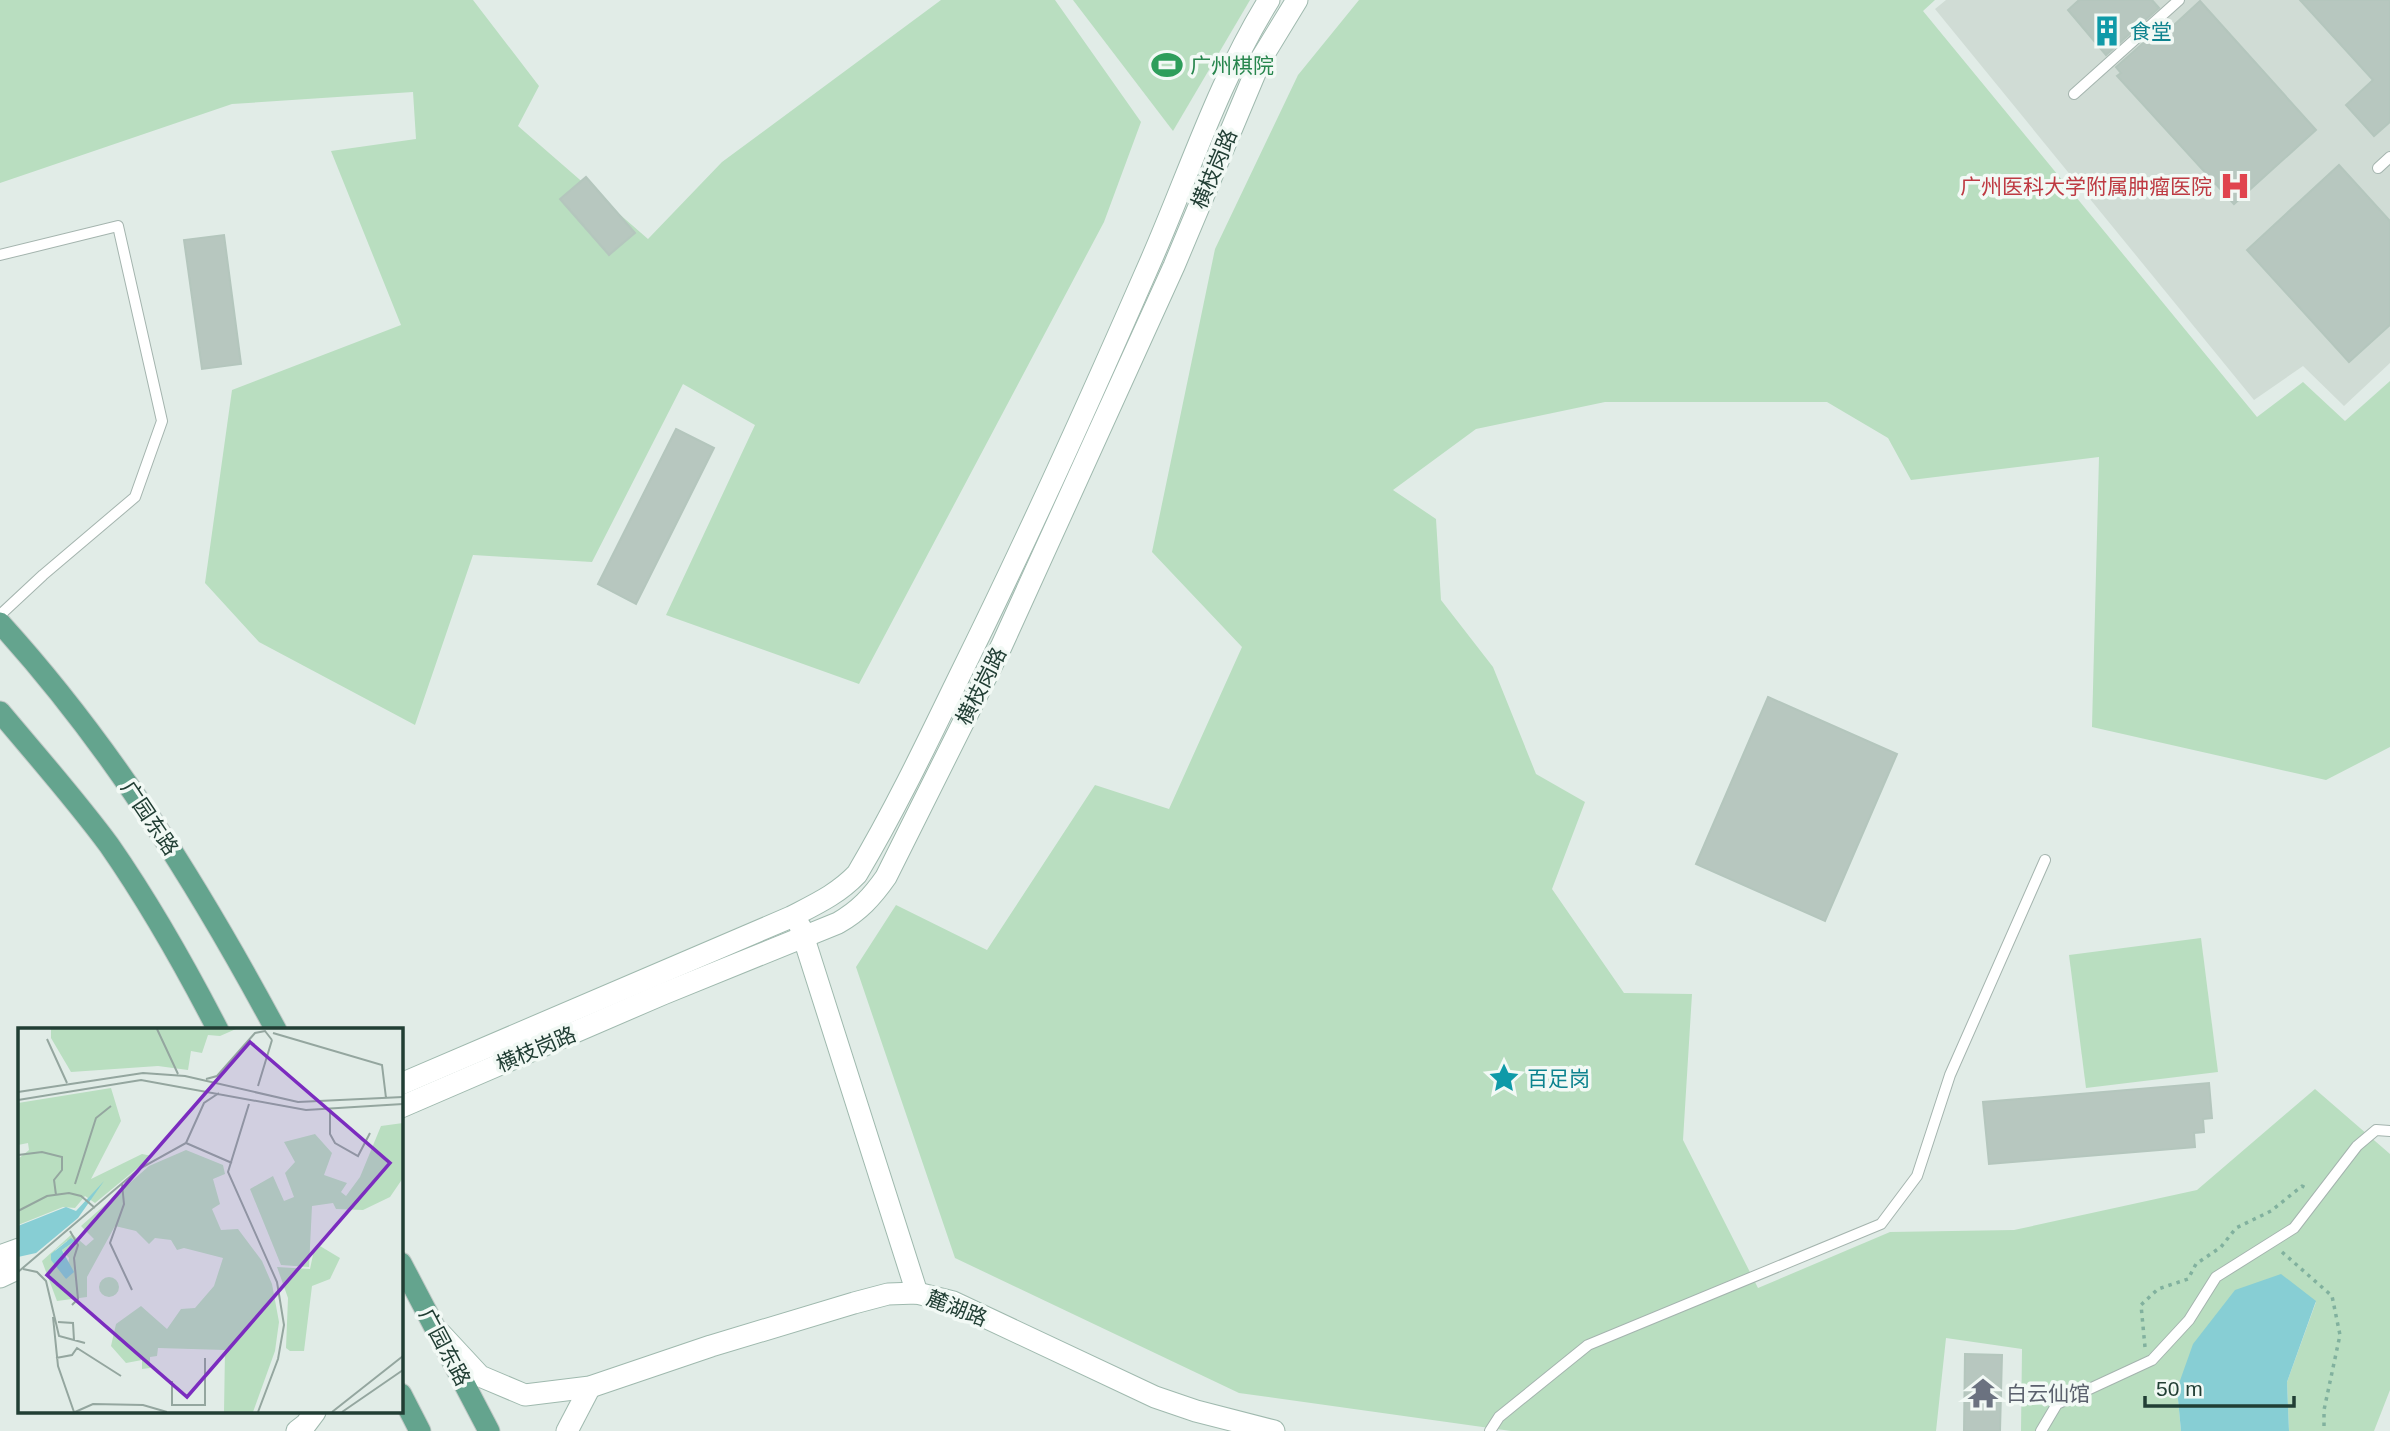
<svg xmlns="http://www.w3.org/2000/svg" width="2390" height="1431" font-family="Arial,'Noto Sans SC',sans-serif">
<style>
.built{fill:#d0dcd5}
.green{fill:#b9dec0}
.water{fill:#87ced4}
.building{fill:#b7c7bf;stroke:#b4c6bd;stroke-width:2}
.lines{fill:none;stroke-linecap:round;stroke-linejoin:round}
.service-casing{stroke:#a4b4ae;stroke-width:12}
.secondary-casing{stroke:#9fb9ae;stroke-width:23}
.primary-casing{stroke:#c1c9c6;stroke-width:23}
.path{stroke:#81b19e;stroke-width:3.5;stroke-dasharray:3.5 5;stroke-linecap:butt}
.service{stroke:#fff;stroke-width:10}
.secondary{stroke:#fff;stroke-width:21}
.primary{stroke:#64a48e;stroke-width:21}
.labels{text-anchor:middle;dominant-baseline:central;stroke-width:7;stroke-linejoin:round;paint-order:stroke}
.culture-label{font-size:21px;fill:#0d838f;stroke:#f2f9f5;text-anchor:start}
.leisure-label{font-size:21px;fill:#27864d;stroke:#f2f9f5;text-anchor:start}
.street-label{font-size:21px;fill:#213e34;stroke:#f2f9f5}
.health-label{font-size:21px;fill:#be3a42;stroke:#f2f9f5;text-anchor:end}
.worship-label{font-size:21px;fill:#5b616d;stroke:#f2f9f5;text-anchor:start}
.inset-road{fill:none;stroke:#94a69f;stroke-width:2}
.view{fill:#7b2cbf;fill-opacity:0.15;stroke:#7b2cbf;stroke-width:3.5}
.inset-edge{fill:none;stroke:#213e34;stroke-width:3.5}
</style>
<rect width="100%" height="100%" fill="#e1ece7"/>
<!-- built -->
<polygon class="built" points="1946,0 2390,0 2390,363 2344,406 2303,366 2254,400 1935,9"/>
<!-- green -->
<g class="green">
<polygon points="0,0 473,0 539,86 518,126 648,239 722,162 941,0 1055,0 1141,122 1104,222 859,684 666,615 755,425 683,384 592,562 473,555 415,725 259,642 205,583 232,390 401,325 331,151 416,139 413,92 232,104 0,183"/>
<polygon points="1073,0 1250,0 1173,131"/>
<polygon points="1359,0 1935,0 1923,11 2257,417 2303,382 2345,421 2390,381 2390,747 2326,780 2092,727 2099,457 1911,480 1888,438 1827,402 1605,402 1476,429 1393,490 1436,519 1441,600 1493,667 1536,774 1585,802 1552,889 1624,993 1692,994 1683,1140 1758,1288 1890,1232 2014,1230 2197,1190 2315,1089 2390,1154 2390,1390 2374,1431 2289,1431 2287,1382 2316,1302 2177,1389 2181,1431 2021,1431 2022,1349 1946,1338 1936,1431 1511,1431 1239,1393 955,1258 856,967 896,905 987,950 1095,785 1169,809 1242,647 1152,552 1215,249 1298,75"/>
<polygon points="2201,938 2218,1072 2086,1088 2069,955"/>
</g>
<!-- water -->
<polygon class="water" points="2281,1274 2316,1301 2287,1382 2289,1431 2181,1431 2177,1389 2193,1344 2235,1290"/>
<!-- building -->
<g class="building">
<polygon points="2079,0 2152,0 2159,8 2106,55 2068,10"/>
<polygon points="2300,0 2390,0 2390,122 2374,136 2346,105 2373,80"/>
<polygon points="2200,1 2316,130 2234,204 2117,76 2121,73 2116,67 2169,20 2174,25"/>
<polygon points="2339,165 2390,221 2390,325 2349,362 2247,250"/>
<polygon points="586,177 635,233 609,255 560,199"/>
<polygon points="224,235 241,364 202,369 184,240"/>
<polygon points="676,429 714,448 636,604 598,584"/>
<polygon points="1768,697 1897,754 1825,921 1696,864"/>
<polygon points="2209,1083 2212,1118 2203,1119 2204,1132 2194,1133 2195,1147 1989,1164 1983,1102"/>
<polygon points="1965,1354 2002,1355 2000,1431 1964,1431"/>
</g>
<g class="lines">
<!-- service casing -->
<g class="service-casing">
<g id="service">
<polyline points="2074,94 2179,0"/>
<polyline points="2378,168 2390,157"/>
<polyline points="0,255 118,226 162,421 135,497 43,575 0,615"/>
<polyline points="1490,1431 1499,1417 1588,1345 1881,1224 1917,1176 1950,1075 2045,860"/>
<polyline points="2041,1431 2057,1404 2152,1360 2189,1320 2216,1277 2294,1228 2357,1146 2376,1130 2390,1131"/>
</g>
</g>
<!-- secondary casing -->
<g class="secondary-casing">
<g id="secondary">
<polyline points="800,926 917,1293"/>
<path d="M401,1084L791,917C816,904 838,894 857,874C895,810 927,743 959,677C1025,544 1086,409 1145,274C1186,183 1216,85 1269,0"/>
<path d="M401,1107L663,994L838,923C859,911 872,897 886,877L1001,647L1174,266L1261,59L1297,0"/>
<polyline points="0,1256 19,1249"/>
<polyline points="0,1277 19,1268"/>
<polyline points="441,1334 480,1376 525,1395 590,1387 711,1346 854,1303 888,1294 917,1293 953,1302 1155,1397 1196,1411 1274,1431"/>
<polyline points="297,1431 306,1424 315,1412"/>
<polyline points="567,1431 590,1387"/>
</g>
</g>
<!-- primary casing -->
<g class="primary-casing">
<g id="primary">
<path d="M0,623C111,745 198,885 276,1030"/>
<path d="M0,712C37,756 75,799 109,845C150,904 185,966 218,1030"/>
<polyline points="401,1263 489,1431"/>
<polyline points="401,1394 420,1431"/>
</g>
</g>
<!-- path -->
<g class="path">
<polyline points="2282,1252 2332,1296 2340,1335 2324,1410 2324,1431"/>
<polyline points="2145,1347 2141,1305 2158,1289 2188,1279 2196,1264 2221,1247 2236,1228 2271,1211 2302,1186 2306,1188"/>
</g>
<!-- service -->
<use href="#service" class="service"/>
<!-- secondary -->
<use href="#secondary" class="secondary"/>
<!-- primary -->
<use href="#primary" class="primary"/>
</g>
<!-- icons -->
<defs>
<g id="building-bare" transform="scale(2.415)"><path d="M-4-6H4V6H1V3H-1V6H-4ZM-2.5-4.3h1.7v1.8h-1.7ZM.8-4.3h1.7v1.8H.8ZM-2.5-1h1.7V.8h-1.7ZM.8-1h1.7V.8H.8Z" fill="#0f9aa8" stroke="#f2f9f5" stroke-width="2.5" paint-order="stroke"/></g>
<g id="stadium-bare" transform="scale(2.415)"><path d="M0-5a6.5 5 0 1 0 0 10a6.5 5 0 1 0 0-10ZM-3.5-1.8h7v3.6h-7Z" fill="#2e9e5b" stroke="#f2f9f5" stroke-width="2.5" paint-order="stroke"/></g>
<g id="hospital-bare" transform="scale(2.415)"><path d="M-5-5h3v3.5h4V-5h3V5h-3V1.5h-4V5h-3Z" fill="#e0444e" stroke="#f2f9f5" stroke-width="2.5" paint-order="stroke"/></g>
<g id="sight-bare" transform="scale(2.415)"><path d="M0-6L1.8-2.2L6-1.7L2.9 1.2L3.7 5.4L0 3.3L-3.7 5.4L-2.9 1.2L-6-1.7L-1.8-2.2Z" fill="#0f9aa8" stroke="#f2f9f5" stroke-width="2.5" paint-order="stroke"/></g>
<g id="temple-bare" transform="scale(2.415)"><path d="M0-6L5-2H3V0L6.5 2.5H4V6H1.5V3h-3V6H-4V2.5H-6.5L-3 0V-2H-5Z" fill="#6b7280" stroke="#f2f9f5" stroke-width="2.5" paint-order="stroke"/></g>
</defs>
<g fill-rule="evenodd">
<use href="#building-bare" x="2107" y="31"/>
<use href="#stadium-bare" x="1167" y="65"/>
<use href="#hospital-bare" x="2235" y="186"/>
<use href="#sight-bare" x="1504" y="1078"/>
<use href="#temple-bare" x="1983" y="1393"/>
</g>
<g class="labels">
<!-- culture labels -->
<g class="culture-label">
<text x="2130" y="31">食堂</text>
<text x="1527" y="1078">百足岗</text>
</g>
<!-- leisure labels -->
<g class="leisure-label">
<text x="1190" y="65">广州棋院</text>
</g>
<!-- street labels -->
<g class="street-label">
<text transform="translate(1214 169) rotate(-67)">横枝岗路</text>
<text transform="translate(981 686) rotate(-63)">横枝岗路</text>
<text transform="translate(150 818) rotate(56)">广园东路</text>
<text transform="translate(536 1049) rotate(-23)">横枝岗路</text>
<text transform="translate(957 1308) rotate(21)">麓湖路</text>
<text transform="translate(445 1347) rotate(62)">广园东路</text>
</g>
<!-- health labels -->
<g class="health-label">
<text x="2212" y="186">广州医科大学附属肿瘤医院</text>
</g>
<!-- worship labels -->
<g class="worship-label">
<text x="2006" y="1393">白云仙馆</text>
</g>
</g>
<!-- overview -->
<g transform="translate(18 1028)">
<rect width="385" height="385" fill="#e1ece7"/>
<path d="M33,1H218L202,8L190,7L184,25L173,23L170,42L140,38L53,44L33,10ZM93,60L103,93L73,151L124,126L134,128L77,175L67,168L57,180L45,179L0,197V131L11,122L10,115L0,117V75ZM385,95V150L372,169L345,182L318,181L315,175L294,178L291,239L263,237L232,161L255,148L266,173L276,169L267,145L277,134L266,114L297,106L314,125L306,147L329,155L323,164L328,168L342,149L363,98ZM168,122L205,137L207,146L195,151L202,176L194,181L203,202L220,201L244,233L254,256L261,294L257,323L235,384H206L207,322L140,320L139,328L132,329V340L124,341V332L108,335L93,318L98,296L123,278L149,301L163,281L177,280L196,258L205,230L166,220L159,222L153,212L137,210L131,216L118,203L97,198L69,249V269L39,273L24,233L54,206L68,218L76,211L63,198L131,138ZM49,213H57L44,222L51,230L48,251L37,222ZM302,218L322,230L312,251L294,258L286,323H272L268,320L270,270L259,239L292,241L296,222ZM81 259a10 10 0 1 1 20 0a10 10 0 1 1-20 0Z" fill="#b9dec0" fill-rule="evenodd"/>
<path d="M86,153L60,190L18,225L0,229V198L48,179L58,183ZM53,210L57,213L44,222L56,244L48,251L33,232V226Z" fill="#87ced4"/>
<path class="inset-road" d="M139,1L160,46M255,5L364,37L368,70M29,11L49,55M188,51L199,48L237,5L247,3L254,12M240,58L254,12M0,64L125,45L167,48L280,74L385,69M0,72L123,52L288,82L385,76M231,76L210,144L259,254L266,297L260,331L240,384M312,82V106L317,115L340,128L352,105M168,115L214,135M0,127L24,124L44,129V142L36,152L38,167M57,156L78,90L93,78M104,156L106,176L92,215L114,262M0,183L29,168L51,165L63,168L77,180M52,203L60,217L56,230L60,271L54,277M5,241L19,244L28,253L41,308L67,315M0,244L121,141L168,115L186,75L201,65M35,289L40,338L56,384M40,294L55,295L56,312M38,330L54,327L59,320L103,348M154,353V377H187V330M57,384L75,376L125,377L149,384M314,384L385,328M324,384L385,342"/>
<path class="view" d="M232,14L372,135L169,369L29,247Z"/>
<rect width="385" height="385" class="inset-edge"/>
</g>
<!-- scale -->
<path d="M2145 1396v10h149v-10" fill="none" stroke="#213e34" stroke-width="3.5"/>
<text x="2156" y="1396" font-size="21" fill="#213e34" stroke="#f2f9f5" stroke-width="5" paint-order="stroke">50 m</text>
</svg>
